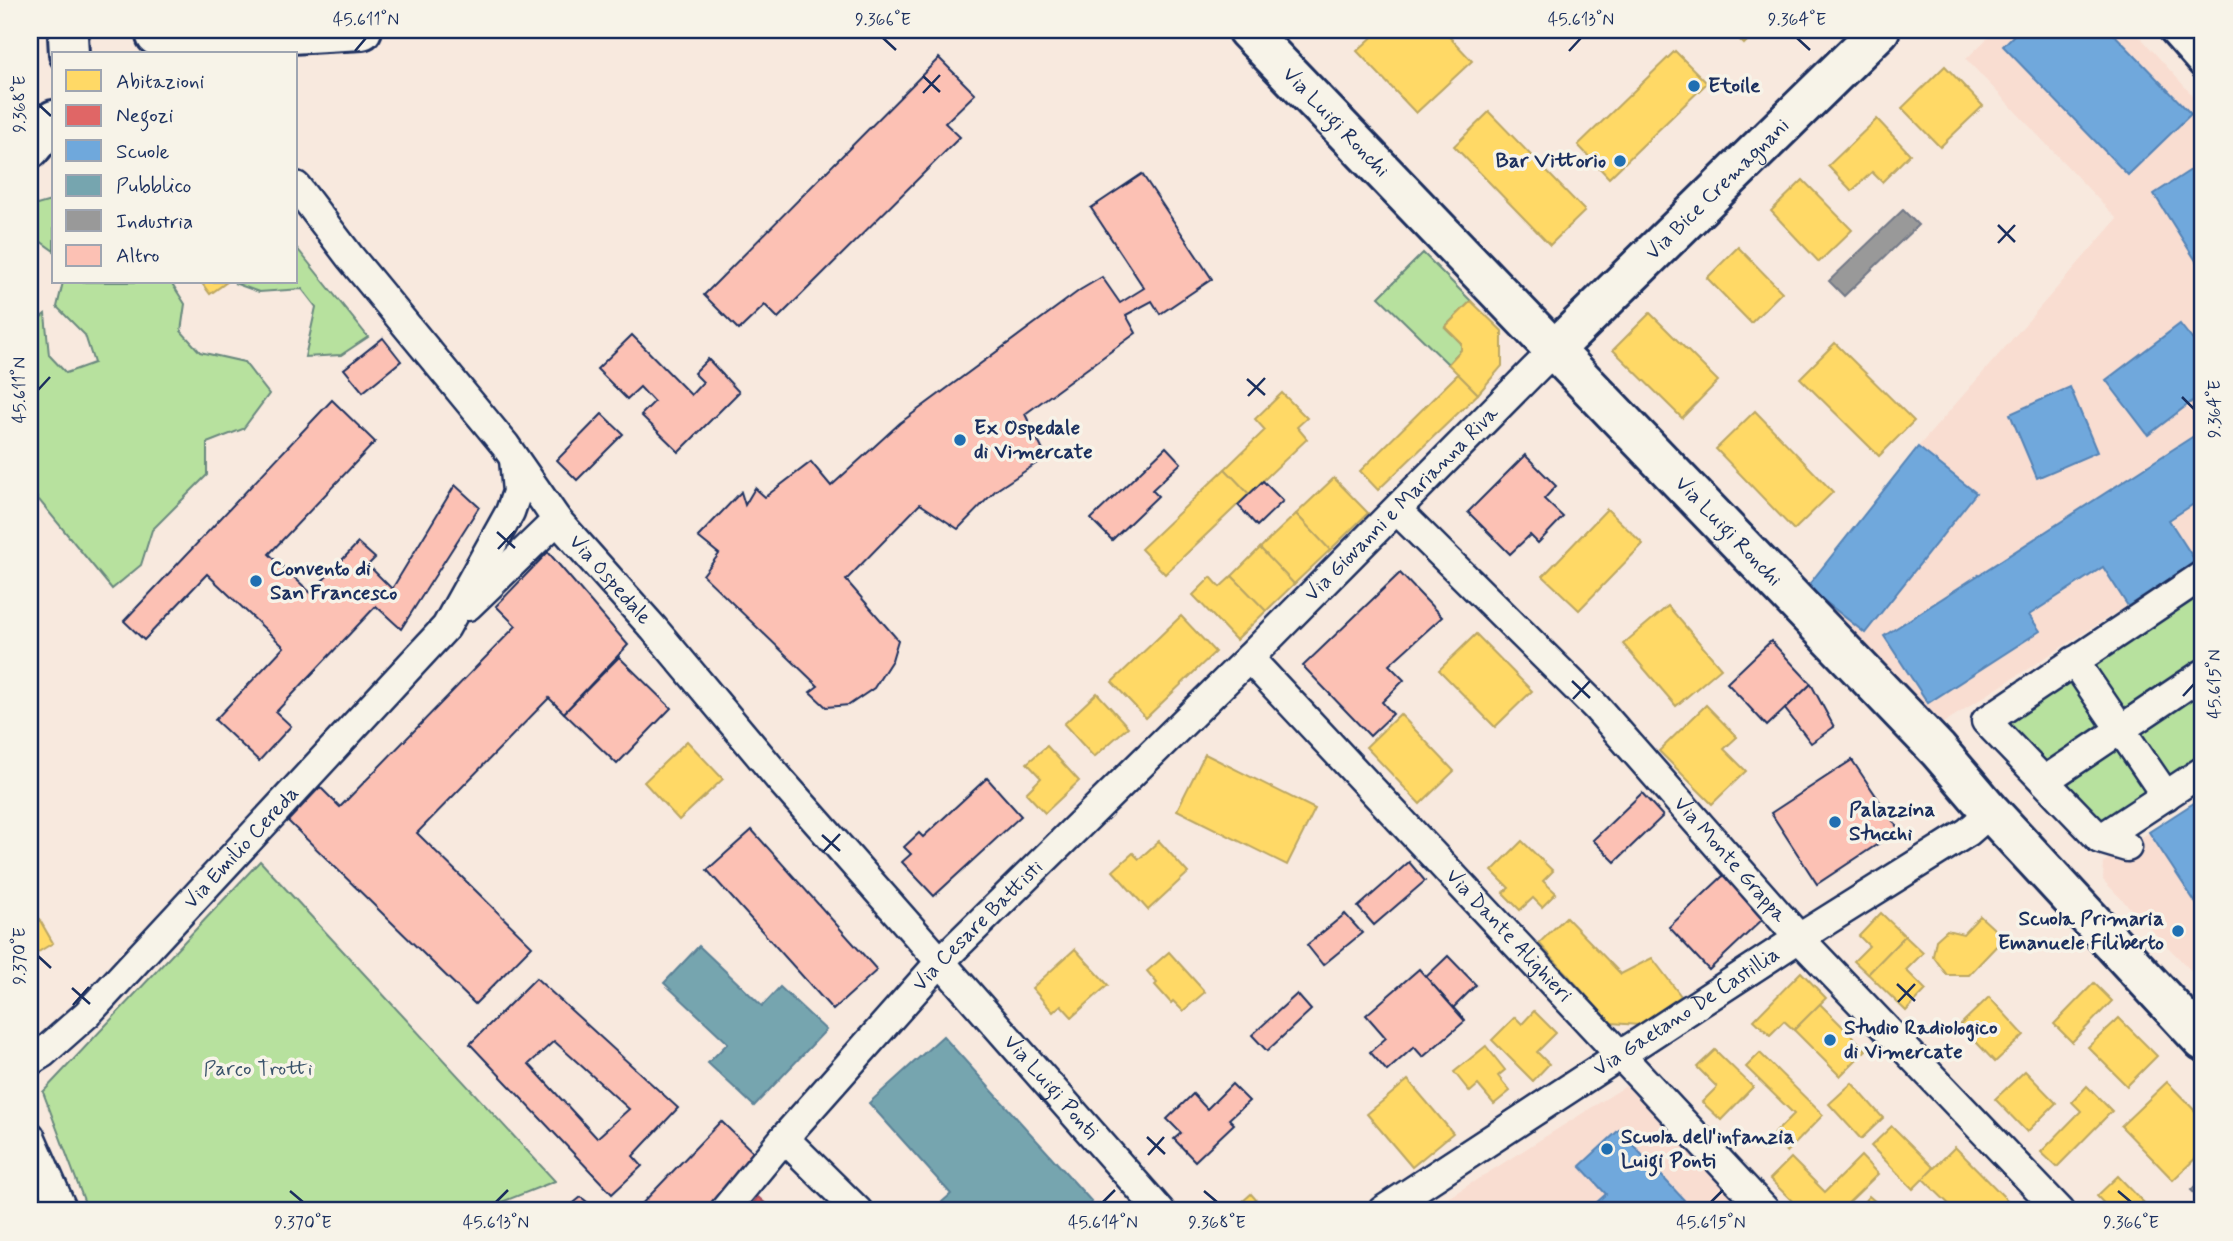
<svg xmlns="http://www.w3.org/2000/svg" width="2233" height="1241" font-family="Mynerve,sans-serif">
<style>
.built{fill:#f9ddd1}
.green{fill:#b7e19e;stroke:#69887e;stroke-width:2}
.homes{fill:#ffd966;stroke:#bba664;stroke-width:2}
.shops{fill:#e06666;stroke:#a55664;stroke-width:2}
.schools{fill:#6fa8dc;stroke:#5684b6;stroke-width:2}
.public{fill:#76a5af;stroke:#5b8297;stroke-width:2}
.industry{fill:#999;stroke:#737987;stroke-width:2}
.building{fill:#fcc1b4;stroke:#1b2f5e;stroke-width:2;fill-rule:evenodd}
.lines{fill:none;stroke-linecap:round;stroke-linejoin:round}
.street-casing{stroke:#1b2f5e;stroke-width:33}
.secondary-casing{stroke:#1b2f5e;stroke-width:44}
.street{stroke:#f7f3e8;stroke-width:28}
.secondary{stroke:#f7f3e8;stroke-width:38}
.ticks{fill:none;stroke:#1b2f5e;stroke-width:2.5}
.poi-dot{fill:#1f6fb2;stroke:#f7f3e8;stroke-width:2.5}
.labels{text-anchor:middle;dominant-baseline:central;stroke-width:7;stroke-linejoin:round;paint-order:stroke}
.poi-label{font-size:21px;font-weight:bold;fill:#1b2f5e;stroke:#f7f3e8;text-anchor:start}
.street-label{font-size:21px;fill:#1b2f5e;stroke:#f7f3e8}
.park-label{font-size:21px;fill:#3a536b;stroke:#f7f3e8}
.neatline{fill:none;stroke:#1b2f5e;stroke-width:2.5}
.ticks-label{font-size:18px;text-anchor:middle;fill:#1b2f5e}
</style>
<rect width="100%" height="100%" fill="#f8e9de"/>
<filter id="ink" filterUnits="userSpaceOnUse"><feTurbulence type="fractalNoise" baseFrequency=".0143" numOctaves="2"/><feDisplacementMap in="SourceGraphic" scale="14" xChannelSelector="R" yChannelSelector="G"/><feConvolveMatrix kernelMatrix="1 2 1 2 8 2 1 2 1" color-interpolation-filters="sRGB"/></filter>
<g filter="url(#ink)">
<!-- built -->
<g class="built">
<polygon points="1996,30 2134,30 2203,107 2203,557 1940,725 1807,587 1918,447 2117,219 1966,59"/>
<polygon points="2203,797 2203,983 2103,880 2104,862"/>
<polygon points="1626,1086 1748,1211 1427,1211"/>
</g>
<!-- green -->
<g class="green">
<polygon points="54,200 54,251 37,239 30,264 30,204 37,205"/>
<polygon points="296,247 368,337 341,355 305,357 316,307 302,289 259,292 234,283 296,282"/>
<polygon points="1423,253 1471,301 1445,327 1461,343 1461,350 1448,364 1379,297"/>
<polygon points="63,282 171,282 185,304 181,331 200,352 244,362 269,394 243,429 207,443 207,475 152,530 141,565 112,589 30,489 30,326 45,314 49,355 66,373 94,363 85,335 57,307"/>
<polygon points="2203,579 2203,771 2100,839 1986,721"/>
<polygon points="260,861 555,1181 479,1211 88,1211 43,1092"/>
</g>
<!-- homes -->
<g class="homes">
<polygon points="1380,30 1443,30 1472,61 1416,113 1357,51"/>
<polygon points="1730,30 1758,30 1744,44"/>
<polygon points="1675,51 1707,83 1609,178 1578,145"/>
<polygon points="1945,66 1983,106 1940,147 1902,108"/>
<polygon points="1489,112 1585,211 1550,245 1454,146"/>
<polygon points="1877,119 1910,154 1882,182 1872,172 1852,191 1828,166"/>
<polygon points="1803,180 1852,230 1819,262 1771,211"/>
<polygon points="1738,247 1782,292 1751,323 1707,278"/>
<polygon points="201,282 227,282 210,294"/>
<polygon points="1471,301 1502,331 1502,366 1478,394 1448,364 1461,350 1461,343 1445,327"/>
<polygon points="1650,313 1718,381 1682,418 1613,350"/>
<polygon points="1835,343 1914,421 1879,456 1800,378"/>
<polygon points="1458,374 1478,394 1378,490 1360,471"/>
<polygon points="1282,393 1307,418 1297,427 1307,439 1249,494 1225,469 1265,430 1255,419"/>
<polygon points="1755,411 1833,492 1794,530 1716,449"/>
<polygon points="1225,469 1249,494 1165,574 1141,549"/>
<polygon points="1334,478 1368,513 1330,550 1296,514"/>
<polygon points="1607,509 1643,544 1579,610 1543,576"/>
<polygon points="1296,514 1330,550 1294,584 1260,548"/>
<polygon points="1260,548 1294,584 1266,611 1232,576"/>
<polygon points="1232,576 1266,611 1236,640 1193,595 1211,577 1220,587"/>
<polygon points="1668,606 1721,668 1676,706 1623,644"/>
<polygon points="1181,616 1215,652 1146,718 1112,682"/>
<polygon points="1476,634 1532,691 1495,727 1439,670"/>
<polygon points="1097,693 1128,727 1094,757 1064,724"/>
<polygon points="1706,705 1737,737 1724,749 1746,771 1712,804 1659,751"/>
<polygon points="1400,714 1454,771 1420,804 1366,747"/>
<polygon points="687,741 723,779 679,820 644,782"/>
<polygon points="1047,746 1079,781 1045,813 1026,793 1041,778 1027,763"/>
<polygon points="1205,754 1315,809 1287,865 1177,810"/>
<polygon points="1159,841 1188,873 1148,910 1113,871 1133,853 1139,859"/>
<polygon points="1522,841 1553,871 1543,881 1556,893 1542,907 1533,898 1520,910 1503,893 1509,888 1492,871"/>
<polygon points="30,903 53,943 30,957"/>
<polygon points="1881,913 1905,936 1868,974 1854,961 1869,946 1859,936"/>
<polygon points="1980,916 2004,938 1969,975 1947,975 1933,956 1936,940 1947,930 1963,934"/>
<polygon points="1566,917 1621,974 1652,958 1681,996 1639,1025 1611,1023 1539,943"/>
<polygon points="1905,936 1923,953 1906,970 1926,990 1906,1011 1868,974"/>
<polygon points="1075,949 1108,985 1072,1017 1061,1005 1053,1012 1032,988"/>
<polygon points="1169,952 1205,992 1183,1011 1173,1001 1171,1003 1155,985 1157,983 1147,971"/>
<polygon points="1801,972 1826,998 1794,1030 1784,1021 1770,1035 1754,1020"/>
<polygon points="2094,983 2112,1001 2072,1042 2054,1024"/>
<polygon points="1989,997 2024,1035 1995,1062 1960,1025"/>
<polygon points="1820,1004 1866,1050 1840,1076 1794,1030"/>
<polygon points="1534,1011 1556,1033 1537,1052 1549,1064 1533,1081 1492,1040 1515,1017 1522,1024"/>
<polygon points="2119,1018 2157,1056 2127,1086 2088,1047"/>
<polygon points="1486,1046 1505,1070 1498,1076 1510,1091 1494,1104 1478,1085 1470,1092 1454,1072"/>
<polygon points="1715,1050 1753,1087 1721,1120 1702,1102 1717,1087 1697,1067"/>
<polygon points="1760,1053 1823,1115 1787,1152 1771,1137 1794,1114 1746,1067"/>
<polygon points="2025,1071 2056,1103 2027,1132 1995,1099"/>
<polygon points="1408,1080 1453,1133 1412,1167 1367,1114"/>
<polygon points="2167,1082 2203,1119 2203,1151 2173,1180 2121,1126"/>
<polygon points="1852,1083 1883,1118 1861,1139 1829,1104"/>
<polygon points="2087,1086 2112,1111 2057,1167 2041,1152 2081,1111 2072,1102"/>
<polygon points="1892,1126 1934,1168 1913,1189 1871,1146"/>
<polygon points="1955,1147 2013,1206 2007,1211 1956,1211 1923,1179"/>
<polygon points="1861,1156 1878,1174 1840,1211 1802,1211 1770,1179 1791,1158 1825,1192"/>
<polygon points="2118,1176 2151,1210 2149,1211 2111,1211 2097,1196"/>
<polygon points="1251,1194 1266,1211 1232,1211"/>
<polygon points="1869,1196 1886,1211 1856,1211"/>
</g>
<!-- shops -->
<polygon class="shops" points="758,1197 774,1211 747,1211"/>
<!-- schools -->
<g class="schools">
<polygon points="2019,30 2110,30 2191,114 2128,175 2003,46"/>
<polygon points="2203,162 2203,272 2154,194"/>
<polygon points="2180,324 2203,353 2203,393 2148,435 2106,380"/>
<polygon points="2070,387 2097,452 2037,478 2010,414"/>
<polygon points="2203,430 2203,498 2169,520 2196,562 2128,606 2103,567 2029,615 2040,631 1928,703 1884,636"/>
<polygon points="1918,447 1976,493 1865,633 1807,587"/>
<polygon points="2203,797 2203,914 2149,832"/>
<polygon points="1619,1130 1684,1200 1672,1211 1587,1211 1606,1194 1580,1166"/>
</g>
<!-- public -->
<g class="public">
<polygon points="699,946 762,1006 780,987 826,1030 754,1106 708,1063 728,1043 664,983"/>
<polygon points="943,1036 1092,1202 1081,1211 936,1211 934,1209 951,1194 869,1103"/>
</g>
<!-- industry -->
<g class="industry">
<polygon points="1903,210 1918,225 1844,296 1829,281"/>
<polygon points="2203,1178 2203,1202 2191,1190"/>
</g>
<!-- building -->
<g class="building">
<polygon points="939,58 975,94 945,123 960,137 778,318 765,305 739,330 704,295"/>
<polygon points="1142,174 1212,279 1160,314 1152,301 1126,315 1136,333 1025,414 1046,457 995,491 958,529 920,504 846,580 898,640 892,660 874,688 849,705 826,707 810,692 818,686 703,575 719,554 698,537 741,492 745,505 755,488 765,497 811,462 831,486 900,423 1080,290 1102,277 1120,303 1144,288 1091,208"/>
<polygon points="632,335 691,395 703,382 694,373 708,359 739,392 679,452 641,415 654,402 640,387 627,399 597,369"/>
<polygon points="383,338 401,361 363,392 344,369"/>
<polygon points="332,400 375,442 269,554 311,593 358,543 375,558 368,565 392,589 455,485 479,507 401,629 376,606 276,712 291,726 259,761 215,720 284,647 207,574 144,640 124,621"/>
<polygon points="602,414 623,434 577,480 557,460"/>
<polygon points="1166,447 1181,463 1152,490 1158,496 1112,540 1091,519"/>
<polygon points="1525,455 1556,486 1544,499 1563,517 1538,543 1530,535 1510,554 1468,512"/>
<polygon points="1263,481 1283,501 1257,526 1238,505"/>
<polygon points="548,552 628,645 564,713 549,698 417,833 532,946 475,1004 288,821 320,787 340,807 516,626 496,606"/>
<polygon points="1400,573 1442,617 1389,665 1404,680 1382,702 1393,714 1370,736 1303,666"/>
<polygon points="1771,641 1811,684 1767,726 1727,683"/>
<polygon points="619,657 671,708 617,764 564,713"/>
<polygon points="1811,684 1834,727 1811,743 1785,709"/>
<polygon points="1852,760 1899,830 1817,884 1771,813"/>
<polygon points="987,778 1021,816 934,896 902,862 911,854 904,847 919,833 923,837"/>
<polygon points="1642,793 1663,816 1615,862 1593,840"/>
<polygon points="752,830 877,970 833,1010 707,870"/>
<polygon points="1409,862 1425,881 1374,925 1358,907"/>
<polygon points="1724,875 1764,918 1709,970 1669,927"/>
<polygon points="1345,914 1362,933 1323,965 1307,945"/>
<polygon points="1448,956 1476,985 1453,1008 1426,977"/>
<polygon points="1419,969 1465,1021 1423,1057 1414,1047 1387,1071 1370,1052 1386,1038 1366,1015"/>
<path d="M536,978L678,1108L633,1156L642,1166L612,1194L470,1044ZM554,1041L629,1109L597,1138L529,1064Z"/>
<polygon points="1297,994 1311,1010 1267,1051 1252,1035"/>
<polygon points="1232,1084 1249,1101 1229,1119 1234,1124 1195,1161 1174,1139 1181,1133 1167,1119 1193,1094 1207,1109"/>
<polygon points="721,1121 754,1153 706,1211 635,1211"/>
<polygon points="581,1197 598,1211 564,1211"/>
</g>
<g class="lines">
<!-- street casing -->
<g class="street-casing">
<g id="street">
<polyline points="2173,30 2203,64"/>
<path id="s1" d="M296,186L350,257L505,445L557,520L654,629L782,782L1160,1211"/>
<path id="s2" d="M1397,510L1596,707L1799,938L2060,1211"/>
<polyline points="468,606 557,520"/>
<path id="s3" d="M1249,658L1766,1211"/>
<polyline points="2074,661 2166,796"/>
<polyline points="2044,781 2203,674"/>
<polyline points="2100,839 2203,771"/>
<polyline points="2127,847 2100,839 1986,721 2203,575"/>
<path id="s4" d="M30,1061L43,1053L87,1014L446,627L510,512L517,492L514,459"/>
<polyline points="30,1136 63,1211"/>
<polyline points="784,1138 858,1211"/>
<path id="s5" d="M724,1211L784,1138L940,962L1249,658L1555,349"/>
<path id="s6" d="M1382,1211L1799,938L1968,832L1991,812"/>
</g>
</g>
<!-- secondary casing -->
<g class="secondary-casing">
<g id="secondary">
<path id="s7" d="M1247,30L1938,750L1991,812L2203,1041"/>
<polyline points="156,36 170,35 203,39 362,30"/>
<polyline points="69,54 68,36 70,30"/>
<polyline points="30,149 54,120"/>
<path id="s8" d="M1555,349L1880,30"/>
</g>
</g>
<!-- street -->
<use href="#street" class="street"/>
<!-- secondary -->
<use href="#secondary" class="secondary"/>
</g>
</g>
<!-- ticks -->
<path class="ticks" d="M883,38L896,50M1797,38L1810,50M355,51L366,38M1569,51L1581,38M923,76L940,92M923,93L940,75M38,104L51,116M1998,225L2015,242M1998,243L2015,225M1247,379L1265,395M38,390L50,377M1248,396L1265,378M2182,397L2194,409M497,532L515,548M498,549L515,531M1572,681L1590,698M2183,696L2194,684M1573,699L1590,681M822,835L840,851M823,852L840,834M38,956L51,968M1897,984L1915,1001M72,988L90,1004M1898,1002L1915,984M73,1005L89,987M1147,1137L1165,1154M1148,1155L1164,1137M290,1191L303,1202M1204,1191L1217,1202M2118,1191L2131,1202M496,1202L508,1190M1103,1202L1115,1190M1711,1202L1723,1190"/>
<!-- markers -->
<g class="poi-dot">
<circle cx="1694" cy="86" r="7"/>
<circle cx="1620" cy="161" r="7"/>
<circle cx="960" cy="440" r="7"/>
<circle cx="256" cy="581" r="7"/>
<circle cx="1835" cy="822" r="7"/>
<circle cx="2178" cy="931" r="7"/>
<circle cx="1830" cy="1040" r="7"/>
<circle cx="1607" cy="1149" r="7"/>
</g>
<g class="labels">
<!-- poi labels -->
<g class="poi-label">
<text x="1708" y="86">Etoile</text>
<text x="1606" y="161" text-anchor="end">Bar Vittorio</text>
<text x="974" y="428">Ex Ospedale<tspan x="974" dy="24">di Vimercate</tspan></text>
<text x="270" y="569">Convento di<tspan x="270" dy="24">San Francesco</tspan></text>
<text x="1849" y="810">Palazzina<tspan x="1849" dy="24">Stucchi</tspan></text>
<text x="2164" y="919" text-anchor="end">Scuola Primaria<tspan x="2164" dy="24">Emanuele Filiberto</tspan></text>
<text x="1844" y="1028">Studio Radiologico<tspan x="1844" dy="24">di Vimercate</tspan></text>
<text x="1621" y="1137">Scuola dell'infanzia<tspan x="1621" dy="24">Luigi Ponti</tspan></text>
</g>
<!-- street labels -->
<g class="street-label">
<text stroke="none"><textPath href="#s7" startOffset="128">Via Luigi Ronchi</textPath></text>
<text stroke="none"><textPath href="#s8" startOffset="228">Via Bice Cremagnani</textPath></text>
<text stroke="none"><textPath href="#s5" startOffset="980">Via Giovanni e Marianna Riva</textPath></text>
<text stroke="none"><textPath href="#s7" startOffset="695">Via Luigi Ronchi</textPath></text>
<text stroke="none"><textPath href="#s1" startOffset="504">Via Ospedale</textPath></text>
<text stroke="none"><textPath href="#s4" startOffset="301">Via Emilio Cereda</textPath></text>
<text stroke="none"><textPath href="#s2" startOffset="483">Via Monte Grappa</textPath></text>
<text stroke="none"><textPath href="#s5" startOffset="382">Via Cesare Battisti</textPath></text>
<text stroke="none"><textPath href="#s3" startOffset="380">Via Dante Alighieri</textPath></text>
<text stroke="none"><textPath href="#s6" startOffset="364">Via Gaetano De Castillia</textPath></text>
<text stroke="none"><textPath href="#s1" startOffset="1176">Via Luigi Ponti</textPath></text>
</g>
<!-- park labels -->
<g class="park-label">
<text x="258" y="1069">Parco Trotti</text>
</g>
</g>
<!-- margin -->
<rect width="2233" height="1241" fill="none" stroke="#f7f3e8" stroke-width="77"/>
<!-- legend -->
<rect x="52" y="52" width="245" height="231" fill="#f7f3e8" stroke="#9fa5b1" stroke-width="2"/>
<rect x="66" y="70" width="35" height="21" fill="#ffd966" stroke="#9fa5b1" stroke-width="2"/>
<text x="116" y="88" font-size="21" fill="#1b2f5e">Abitazioni</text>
<rect x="66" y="105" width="35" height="21" fill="#e06666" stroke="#9fa5b1" stroke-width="2"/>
<text x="116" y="122" font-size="21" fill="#1b2f5e">Negozi</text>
<rect x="66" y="140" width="35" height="21" fill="#6fa8dc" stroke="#9fa5b1" stroke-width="2"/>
<text x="116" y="158" font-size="21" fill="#1b2f5e">Scuole</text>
<rect x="66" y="175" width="35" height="21" fill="#76a5af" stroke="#9fa5b1" stroke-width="2"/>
<text x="116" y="192" font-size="21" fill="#1b2f5e">Pubblico</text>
<rect x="66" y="210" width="35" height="21" fill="#999999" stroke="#9fa5b1" stroke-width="2"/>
<text x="116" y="228" font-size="21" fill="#1b2f5e">Industria</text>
<rect x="66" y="245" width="35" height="21" fill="#fcc1b4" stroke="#9fa5b1" stroke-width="2"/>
<text x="116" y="262" font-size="21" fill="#1b2f5e">Altro</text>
<rect x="38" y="38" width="2156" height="1164" class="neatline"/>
<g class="ticks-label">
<text x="366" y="25">45.611°N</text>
<text x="883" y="25">9.366°E</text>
<text x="1581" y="25">45.613°N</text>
<text x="1797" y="25">9.364°E</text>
<text transform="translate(19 104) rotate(-90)" y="6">9.368°E</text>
<text transform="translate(19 390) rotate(-90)" y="6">45.611°N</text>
<text transform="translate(2214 409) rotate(-90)" y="6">9.364°E</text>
<text transform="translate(2214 684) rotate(-90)" y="6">45.615°N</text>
<text transform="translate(19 956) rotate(-90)" y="6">9.370°E</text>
<text x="303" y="1228">9.370°E</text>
<text x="496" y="1228">45.613°N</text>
<text x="1103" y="1228">45.614°N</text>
<text x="1217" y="1228">9.368°E</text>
<text x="1711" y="1228">45.615°N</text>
<text x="2131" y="1228">9.366°E</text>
</g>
</svg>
